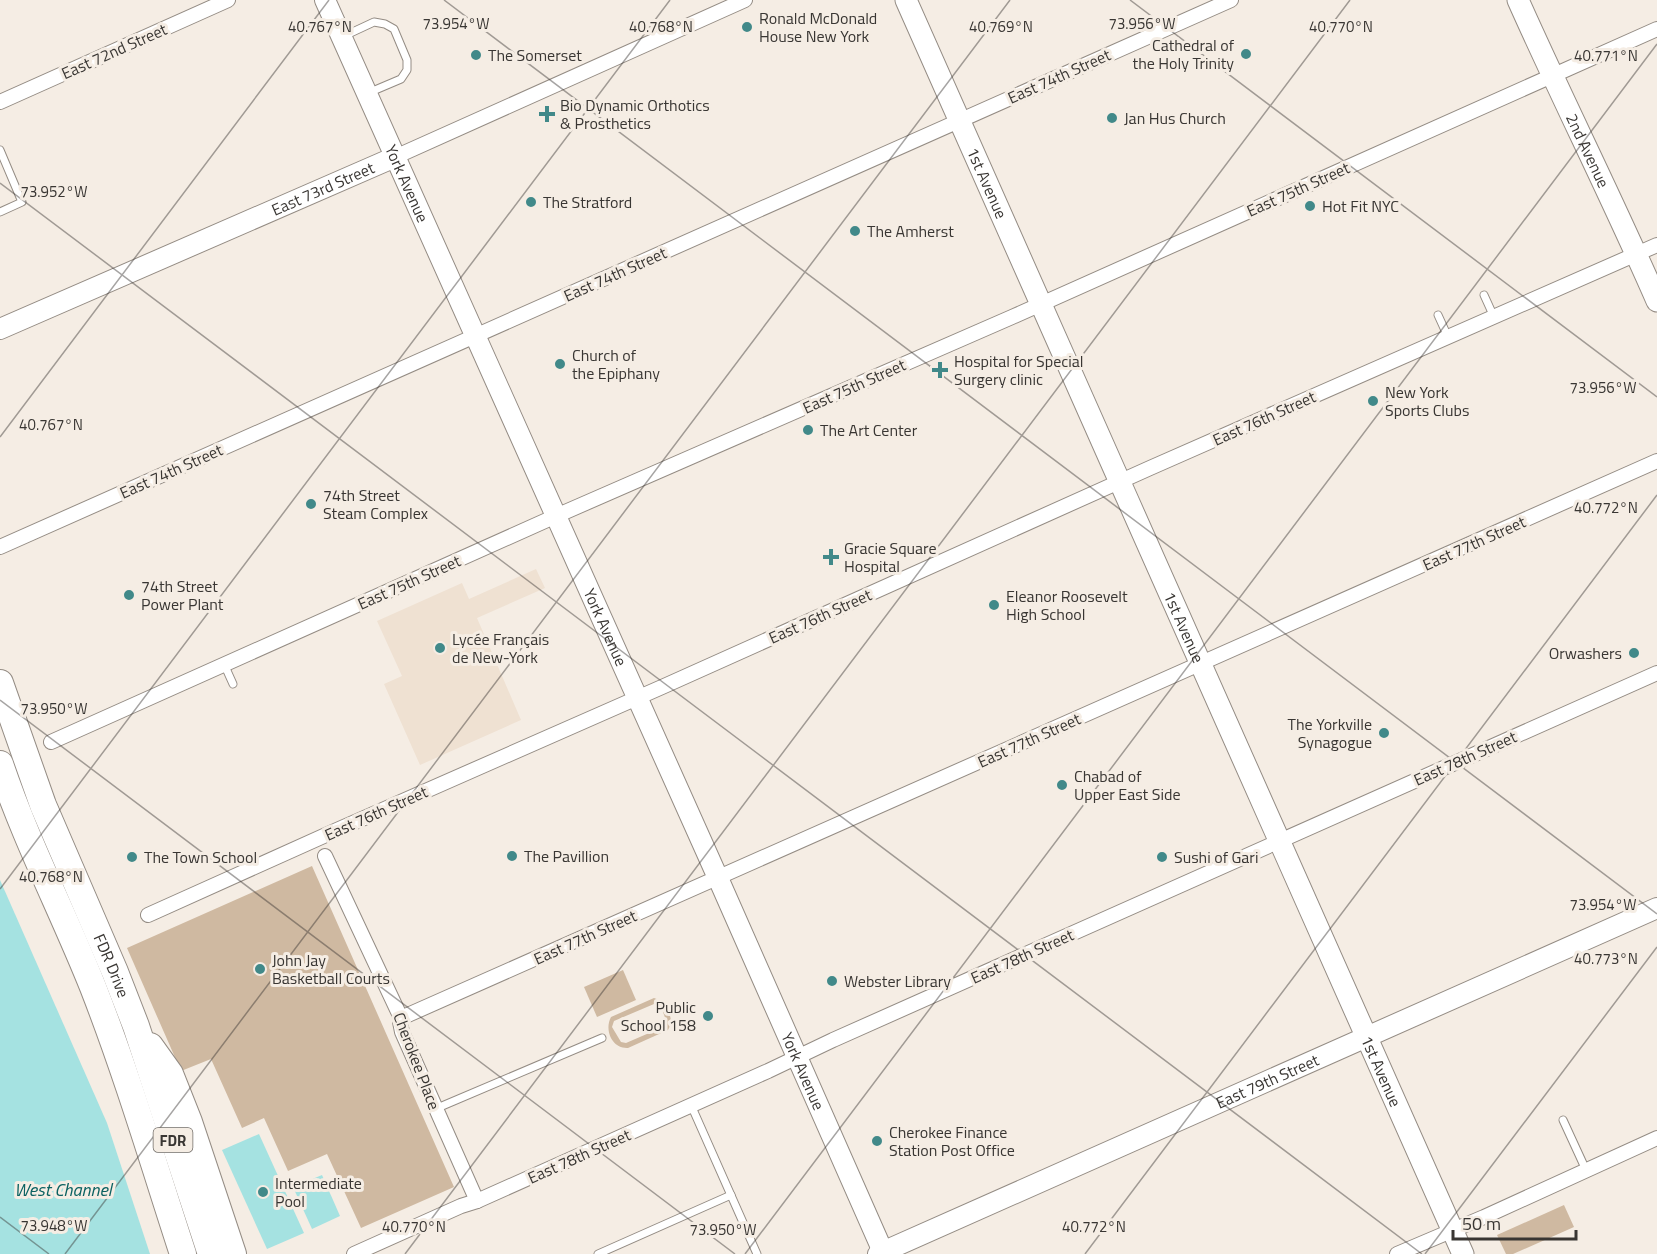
<svg xmlns="http://www.w3.org/2000/svg" width="1657" height="1254" font-family="'Titillium Web',sans-serif">
<style>
.built{fill:#efe1d2}
.green{fill:#cfb9a1;fill-rule:evenodd}
.water{fill:#a5e2e1}
.lines{fill:none;stroke-linecap:round;stroke-linejoin:round}
.lane-casing{stroke:#948c84;stroke-width:9}
.street-casing{stroke:#948c84;stroke-width:16}
.secondary-casing{stroke:#948c84;stroke-width:22}
.primary-casing{stroke:#948c84;stroke-width:23}
.highway-casing{stroke:#948c84;stroke-width:28}
.lane{stroke:#fff;stroke-width:7}
.street{stroke:#fff;stroke-width:14}
.secondary{stroke:#fff;stroke-width:20}
.primary{stroke:#fff;stroke-width:21}
.highway{stroke:#fff;stroke-width:26}
.ticks{fill:none;stroke:#393633;stroke-width:1.5;stroke-opacity:0.45}
.poi-dot{fill:#418989;stroke:#f5ede4;stroke-width:2}
.labels{text-anchor:middle;dominant-baseline:central;stroke-width:6;stroke-linejoin:round;paint-order:stroke}
.shield{fill:#f5ede4;stroke:#716d68;stroke-width:1.5}
.shield-label{font-size:15px;font-weight:bold;fill:#393633}
.poi-label{font-size:16px;fill:#393633;stroke:#f5ede4;text-anchor:start}
.street-label{font-size:16px;fill:#393633;stroke:#f5ede4}
.water-label{font-size:18px;font-style:italic;fill:#0a6161;stroke:#f5ede4}
.ticks-label{font-size:15px;text-anchor:middle;fill:#393633;stroke:#f5ede4;stroke-width:6;stroke-linejoin:round;paint-order:stroke}
</style>
<rect width="100%" height="100%" fill="#f5ede4"/>
<!-- built -->
<polygon class="built" points="536,569 545,588 477,618 521,720 420,765 384,684 402,676 377,621 462,583 469,599"/>
<!-- green -->
<g class="green">
<polygon points="312,866 454,1187 361,1228 327,1154 288,1171 264,1118 242,1128 211,1059 181,1071 127,948"/>
<polygon points="623,970 636,1000 597,1017 584,987"/>
<path d="M654,998L664,1002C669,1012 674,1020 668,1030L628,1048C612,1049 604,1030 611,1017ZM654,1004L661,1007L666,1020L663,1027L626,1043L621,1042L612,1027L614,1021Z"/>
<polygon points="1564,1205 1574,1227 1513,1254 1506,1254 1497,1235"/>
</g>
<!-- water -->
<g class="water">
<polygon points="0,880 107,1123 150,1254 0,1254"/>
<polygon points="259,1134 304,1233 267,1249 222,1150"/>
<polygon points="322,1175 340,1216 312,1229 293,1187"/>
</g>
<g class="lines">
<!-- lane casing -->
<g class="lane-casing">
<g id="lane">
<polyline points="344,36 374,22 385,24 394,29 407,60 407,70 401,79 368,93"/>
<polyline points="0,150 22,202 0,212"/>
<polyline points="1484,295 1494,317"/>
<polyline points="1438,315 1448,337"/>
<polyline points="224,664 233,684"/>
<polyline points="691,1105 757,1254"/>
<polyline points="435,1109 602,1038"/>
<polyline points="1563,1120 1586,1170"/>
<polyline points="598,1254 731,1195"/>
</g>
</g>
<!-- street casing -->
<g class="street-casing">
<g id="street">
<polyline points="0,102 228,0"/>
<polyline points="395,157 745,0"/>
<polyline points="0,547 1231,0"/>
<polyline points="51,742 556,516 1012,317 1657,29"/>
<polyline points="325,856 401,1018 400,1022 402,1032 477,1201"/>
<polyline points="148,915 337,830 662,687 1150,468 1657,245"/>
<polyline points="401,1018 1657,461"/>
<polyline points="354,1254 461,1206 477,1201 768,1071 833,1040 1657,673"/>
<polyline points="1397,1254 1484,1217 1657,1138"/>
</g>
</g>
<!-- secondary casing -->
<g class="secondary-casing">
<g id="secondary">
<path id="s1" d="M325,0L718,878L884,1254"/>
<path id="s2" d="M0,329L395,157"/>
<path id="s3" d="M878,1254L1657,908"/>
</g>
</g>
<!-- primary casing -->
<g class="primary-casing">
<g id="primary">
<path id="s4" d="M906,0C1092,418 1276,836 1463,1254"/>
<path id="s5" d="M1518,0C1563,101 1613,200 1657,301"/>
</g>
</g>
<!-- highway casing -->
<g class="highway-casing">
<g id="highway">
<path id="s6" d="M0,683L43,805L115,972L136,1026L211,1254"/>
<path d="M0,764C26,841 63,912 93,987C127,1074 154,1165 183,1254"/>
<polyline points="150,1046 170,1074 189,1122 233,1254"/>
</g>
</g>
<!-- lane -->
<use href="#lane" class="lane"/>
<!-- street -->
<use href="#street" class="street"/>
<!-- secondary -->
<use href="#secondary" class="secondary"/>
<!-- primary -->
<use href="#primary" class="primary"/>
<!-- highway -->
<use href="#highway" class="highway"/>
</g>
<!-- ticks -->
<path class="ticks" d="M444,0L1657,914M1130,0L1657,397M0,183L1422,1254M0,437L329,0M0,700L735,1254M0,889L670,0M0,1217L49,1254M65,1254L1010,0M405,1254L1350,0M745,1254L1657,44M1085,1254L1657,495M1425,1254L1657,947"/>
<!-- markers -->
<g class="poi-dot">
<circle cx="747" cy="27" r="6"/>
<circle cx="1246" cy="54" r="6"/>
<circle cx="476" cy="55" r="6"/>
<path d="M544 105h6v6h6v6h-6v6h-6v-6h-6v-6h6z"/>
<circle cx="1112" cy="118" r="6"/>
<circle cx="531" cy="202" r="6"/>
<circle cx="1310" cy="206" r="6"/>
<circle cx="855" cy="231" r="6"/>
<circle cx="560" cy="364" r="6"/>
<path d="M937 361h6v6h6v6h-6v6h-6v-6h-6v-6h6z"/>
<circle cx="1373" cy="401" r="6"/>
<circle cx="808" cy="430" r="6"/>
<circle cx="311" cy="504" r="6"/>
<path d="M828 548h6v6h6v6h-6v6h-6v-6h-6v-6h6z"/>
<circle cx="129" cy="595" r="6"/>
<circle cx="994" cy="605" r="6"/>
<circle cx="440" cy="648" r="6"/>
<circle cx="1634" cy="653" r="6"/>
<circle cx="1384" cy="733" r="6"/>
<circle cx="1062" cy="785" r="6"/>
<circle cx="512" cy="856" r="6"/>
<circle cx="132" cy="857" r="6"/>
<circle cx="1162" cy="857" r="6"/>
<circle cx="260" cy="969" r="6"/>
<circle cx="832" cy="981" r="6"/>
<circle cx="708" cy="1016" r="6"/>
<circle cx="877" cy="1141" r="6"/>
<circle cx="263" cy="1192" r="6"/>
</g>
<g class="labels">
<!-- shield labels -->
<rect class="shield" x="153.5" y="1128" width="39" height="24" rx="4.5"/>
<g class="shield-label">
<text x="173" y="1140">FDR</text>
</g>
<!-- poi labels -->
<g class="poi-label">
<text x="759" y="18">Ronald McDonald<tspan x="759" dy="18">House New York</tspan></text>
<text x="1234" y="45" text-anchor="end">Cathedral of<tspan x="1234" dy="18">the Holy Trinity</tspan></text>
<text x="488" y="55">The Somerset</text>
<text x="560" y="105">Bio Dynamic Orthotics<tspan x="560" dy="18">&amp; Prosthetics</tspan></text>
<text x="1124" y="118">Jan Hus Church</text>
<text x="543" y="202">The Stratford</text>
<text x="1322" y="206">Hot Fit NYC</text>
<text x="867" y="231">The Amherst</text>
<text x="572" y="355">Church of<tspan x="572" dy="18">the Epiphany</tspan></text>
<text x="954" y="361">Hospital for Special<tspan x="954" dy="18">Surgery clinic</tspan></text>
<text x="1385" y="392">New York<tspan x="1385" dy="18">Sports Clubs</tspan></text>
<text x="820" y="430">The Art Center</text>
<text x="323" y="495">74th Street<tspan x="323" dy="18">Steam Complex</tspan></text>
<text x="844" y="548">Gracie Square<tspan x="844" dy="18">Hospital</tspan></text>
<text x="141" y="586">74th Street<tspan x="141" dy="18">Power Plant</tspan></text>
<text x="1006" y="596">Eleanor Roosevelt<tspan x="1006" dy="18">High School</tspan></text>
<text x="452" y="639">Lycée Français<tspan x="452" dy="18">de New-York</tspan></text>
<text x="1622" y="653" text-anchor="end">Orwashers</text>
<text x="1372" y="724" text-anchor="end">The Yorkville<tspan x="1372" dy="18">Synagogue</tspan></text>
<text x="1074" y="776">Chabad of<tspan x="1074" dy="18">Upper East Side</tspan></text>
<text x="524" y="856">The Pavillion</text>
<text x="144" y="857">The Town School</text>
<text x="1174" y="857">Sushi of Gari</text>
<text x="272" y="960">John Jay<tspan x="272" dy="18">Basketball Courts</tspan></text>
<text x="844" y="981">Webster Library</text>
<text x="696" y="1007" text-anchor="end">Public<tspan x="696" dy="18">School 158</tspan></text>
<text x="889" y="1132">Cherokee Finance<tspan x="889" dy="18">Station Post Office</tspan></text>
<text x="275" y="1183">Intermediate<tspan x="275" dy="18">Pool</tspan></text>
</g>
<!-- street labels -->
<g class="street-label">
<text transform="translate(114 51) rotate(-24)">East 72nd Street</text>
<text transform="translate(1059 76) rotate(-24)">East 74th Street</text>
<text stroke="none"><textPath href="#s5" startOffset="166">2nd Avenue</textPath></text>
<text stroke="none"><textPath href="#s1" startOffset="201">York Avenue</textPath></text>
<text stroke="none"><textPath href="#s4" startOffset="200">1st Avenue</textPath></text>
<text stroke="none"><textPath href="#s2" startOffset="352">East 73rd Street</textPath></text>
<text transform="translate(1298 189) rotate(-24)">East 75th Street</text>
<text transform="translate(615 274) rotate(-24)">East 74th Street</text>
<text transform="translate(854 386) rotate(-24)">East 75th Street</text>
<text transform="translate(1264 418) rotate(-24)">East 76th Street</text>
<text transform="translate(171 471) rotate(-24)">East 74th Street</text>
<text transform="translate(1474 543) rotate(-24)">East 77th Street</text>
<text transform="translate(409 582) rotate(-24)">East 75th Street</text>
<text transform="translate(820 616) rotate(-24)">East 76th Street</text>
<text stroke="none"><textPath href="#s1" startOffset="687">York Avenue</textPath></text>
<text stroke="none"><textPath href="#s4" startOffset="686">1st Avenue</textPath></text>
<text transform="translate(1029 740) rotate(-24)">East 77th Street</text>
<text transform="translate(1465 758) rotate(-24)">East 78th Street</text>
<text transform="translate(376 813) rotate(-24)">East 76th Street</text>
<text transform="translate(585 937) rotate(-24)">East 77th Street</text>
<text transform="translate(1022 956) rotate(-24)">East 78th Street</text>
<text stroke="none"><textPath href="#s6" startOffset="304">FDR Drive</textPath></text>
<text transform="translate(417 1061) rotate(69)">Cherokee Place</text>
<text stroke="none"><textPath href="#s1" startOffset="1173">York Avenue</textPath></text>
<text stroke="none"><textPath href="#s4" startOffset="1172">1st Avenue</textPath></text>
<text stroke="none"><textPath href="#s3" startOffset="426">East 79th Street</textPath></text>
<text transform="translate(579 1156) rotate(-24)">East 78th Street</text>
</g>
<!-- water labels -->
<g class="water-label">
<text x="63" y="1189">West Channel</text>
</g>
</g>
<g class="ticks-label">
<text x="456" y="29">73.954°W</text>
<text x="1142" y="29">73.956°W</text>
<text x="320" y="32">40.767°N</text>
<text x="661" y="32">40.768°N</text>
<text x="1001" y="32">40.769°N</text>
<text x="1341" y="32">40.770°N</text>
<text x="1606" y="61">40.771°N</text>
<text x="54" y="197">73.952°W</text>
<text x="1603" y="393">73.956°W</text>
<text x="51" y="430">40.767°N</text>
<text x="1606" y="513">40.772°N</text>
<text x="54" y="714">73.950°W</text>
<text x="51" y="882">40.768°N</text>
<text x="1603" y="910">73.954°W</text>
<text x="1606" y="964">40.773°N</text>
<text x="54" y="1231">73.948°W</text>
<text x="414" y="1232">40.770°N</text>
<text x="1094" y="1232">40.772°N</text>
<text x="723" y="1235">73.950°W</text>
</g>
<!-- scale -->
<path d="M1453 1230v9h123v-9" fill="none" stroke="#393633" stroke-width="3"/>
<text x="1462" y="1230" font-size="18" fill="#393633" stroke="#f5ede4" stroke-width="4.5" paint-order="stroke">50 m</text>
</svg>
